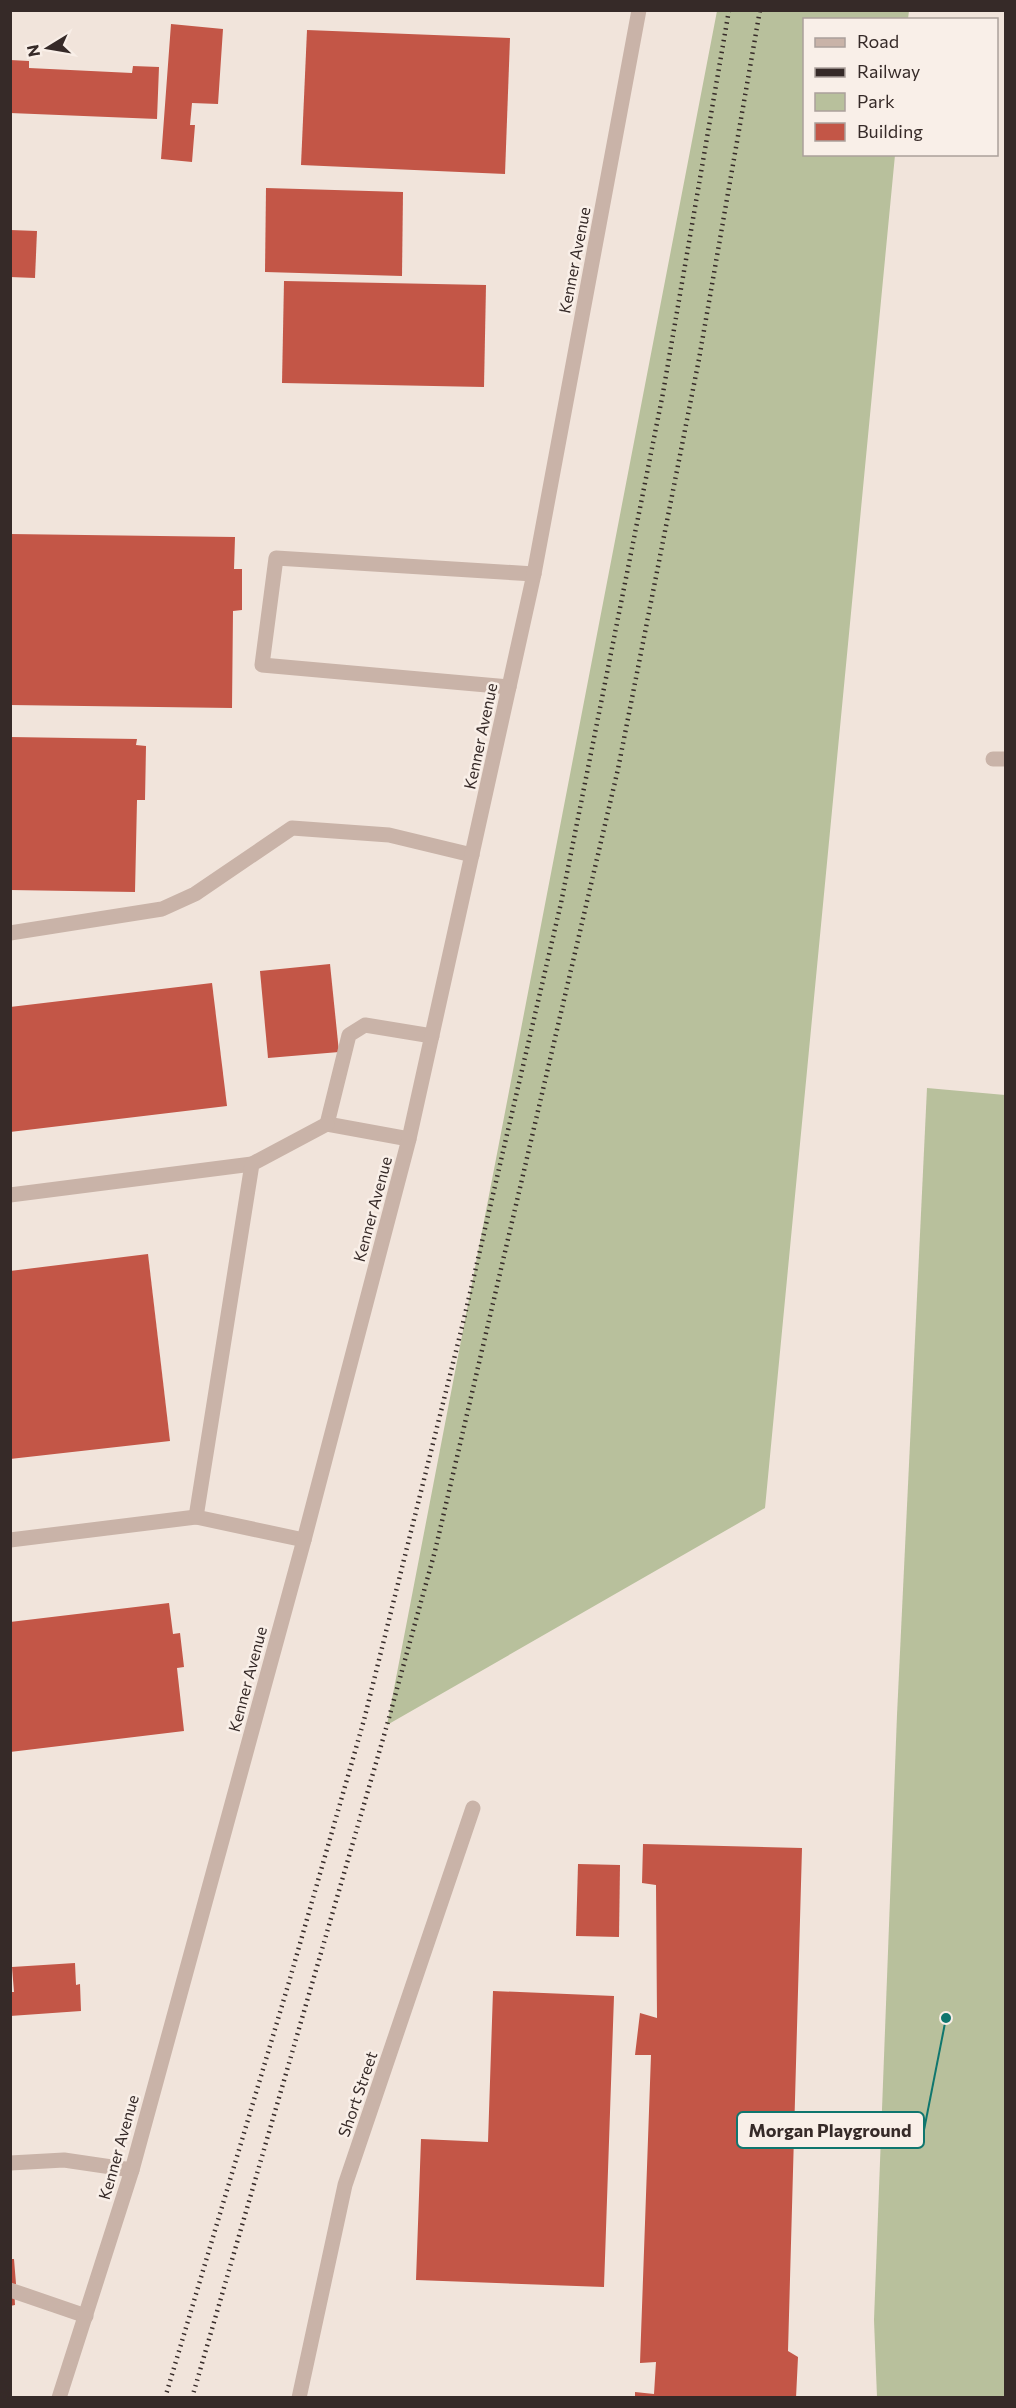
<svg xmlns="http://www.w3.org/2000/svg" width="1016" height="2408" font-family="Commissioner,sans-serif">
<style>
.green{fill:#b8c09c}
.building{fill:#c35647}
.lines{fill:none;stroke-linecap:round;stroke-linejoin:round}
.minor{stroke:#c9b3a8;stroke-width:15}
.rail{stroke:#362a28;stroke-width:4.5;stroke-dasharray:1.5 4.5;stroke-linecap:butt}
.labels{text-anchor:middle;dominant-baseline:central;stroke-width:5;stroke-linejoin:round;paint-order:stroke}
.street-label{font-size:16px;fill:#362a28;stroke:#f9efe8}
.leader{fill:none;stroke:#0f766e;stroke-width:2}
.callout-dot{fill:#0f766e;stroke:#f9efe8;stroke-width:2}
.callout{fill:#f9efe8;stroke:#0f766e;stroke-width:2}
.callout-label{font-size:18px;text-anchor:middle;font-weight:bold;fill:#362a28}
</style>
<rect width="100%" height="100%" fill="#f1e4db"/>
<!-- green -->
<g class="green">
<polygon points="717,11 909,11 908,19 804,20 804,154 895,155 765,1508 387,1725"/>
<polygon points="927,1088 1005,1095 1005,2397 877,2397 874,2320 897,1715"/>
</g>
<!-- building -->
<g class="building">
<polygon points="171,24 223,29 218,104 192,103 190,125 195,125 192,162 161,159"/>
<polygon points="307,30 510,38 505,174 301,165"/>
<polygon points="10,60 29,61 29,68 132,73 133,66 159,67 157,119 10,113"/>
<polygon points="266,188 403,192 402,276 265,272"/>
<polygon points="10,230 37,231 35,278 10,277"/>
<polygon points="284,281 486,285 484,387 282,383"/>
<polygon points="10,534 235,537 234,569 242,569 242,610 233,611 232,708 10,705"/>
<polygon points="10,737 137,739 136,745 146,746 145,800 137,800 135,892 10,890"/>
<polygon points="330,964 339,1052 268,1058 260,971"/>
<polygon points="212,983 227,1106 10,1132 10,1007"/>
<polygon points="148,1254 170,1441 10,1459 10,1271"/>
<polygon points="169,1603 173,1634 180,1633 184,1667 177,1668 184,1731 10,1752 10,1622"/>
<polygon points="643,1844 802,1848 788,2351 798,2357 796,2398 635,2398 635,2392 654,2394 656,2362 640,2363 651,2055 635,2055 640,2013 657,2018 656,1885 642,1883"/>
<polygon points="578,1864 620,1865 619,1937 576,1936"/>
<polygon points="75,1963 76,1985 80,1984 81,2011 10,2016 10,1992 14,1992 12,1967"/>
<polygon points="493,1991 614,1996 604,2287 416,2280 421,2139 488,2142"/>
<polygon points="10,2259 14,2259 16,2284 14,2284 15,2305 10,2306"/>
</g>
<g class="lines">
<!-- minor -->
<g class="minor">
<polyline points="509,687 262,665 276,558 534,574"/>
<polyline points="993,759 1006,759"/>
<polyline points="10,933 162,909 195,894 292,828 389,835 472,855"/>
<polyline points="409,1139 327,1124 349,1035 365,1025 432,1036"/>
<polyline points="10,1195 252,1164"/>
<polyline points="10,1540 196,1517"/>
<polyline points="304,1540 196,1517 252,1164 327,1124"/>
<polyline points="10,2163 64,2160 132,2170"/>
<polyline points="10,2290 86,2316"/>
<polyline points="59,2398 132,2170 304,1540 409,1139 534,574 639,10"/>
<polyline points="299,2398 345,2185 473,1808"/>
</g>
<!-- rail -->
<g class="rail">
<polyline points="165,2398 289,1982 364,1720 463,1323 561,903 663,393 729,10"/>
<polyline points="192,2398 387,1725 435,1551 618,769 699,359 760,10"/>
</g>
</g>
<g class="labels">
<!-- street labels -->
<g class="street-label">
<text transform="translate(574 260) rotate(-79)">Kenner Avenue</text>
<text transform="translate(480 736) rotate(-78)">Kenner Avenue</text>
<text transform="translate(372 1209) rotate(-75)">Kenner Avenue</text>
<text transform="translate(247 1679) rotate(-75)">Kenner Avenue</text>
<text transform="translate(357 2094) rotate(-71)">Short Street</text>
<text transform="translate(118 2147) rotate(-74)">Kenner Avenue</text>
</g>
</g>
<!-- callouts -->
<path class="leader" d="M946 2018L924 2130"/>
<circle class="callout-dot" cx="946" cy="2018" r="6"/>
<rect class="callout" x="737" y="2112" width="187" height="36" rx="6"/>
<g class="callout-label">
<text x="830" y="2137">Morgan Playground</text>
</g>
<!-- border -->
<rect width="1016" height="2408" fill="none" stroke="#362a28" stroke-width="24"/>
<!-- legend -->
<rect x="803" y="18" width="195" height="138" fill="#f9efe8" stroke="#aba09b" stroke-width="1.5"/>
<rect x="815" y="38" width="30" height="9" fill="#c9b3a8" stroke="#aba09b" stroke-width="1.5"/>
<text x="857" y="48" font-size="18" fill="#362a28">Road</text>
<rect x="815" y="68" width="30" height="9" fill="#362a28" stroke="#aba09b" stroke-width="1.5"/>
<text x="857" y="78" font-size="18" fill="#362a28">Railway</text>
<rect x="815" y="93" width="30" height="18" fill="#b8c09c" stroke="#aba09b" stroke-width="1.5"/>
<text x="857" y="108" font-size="18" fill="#362a28">Park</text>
<rect x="815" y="123" width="30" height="18" fill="#c35647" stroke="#aba09b" stroke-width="1.5"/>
<text x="857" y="138" font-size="18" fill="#362a28">Building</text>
<!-- north arrow -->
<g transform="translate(48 48) rotate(259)" stroke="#f9efe8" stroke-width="4.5" paint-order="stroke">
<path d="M0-4.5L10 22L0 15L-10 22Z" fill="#362a28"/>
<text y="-9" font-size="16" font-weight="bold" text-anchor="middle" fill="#362a28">N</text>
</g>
</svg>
